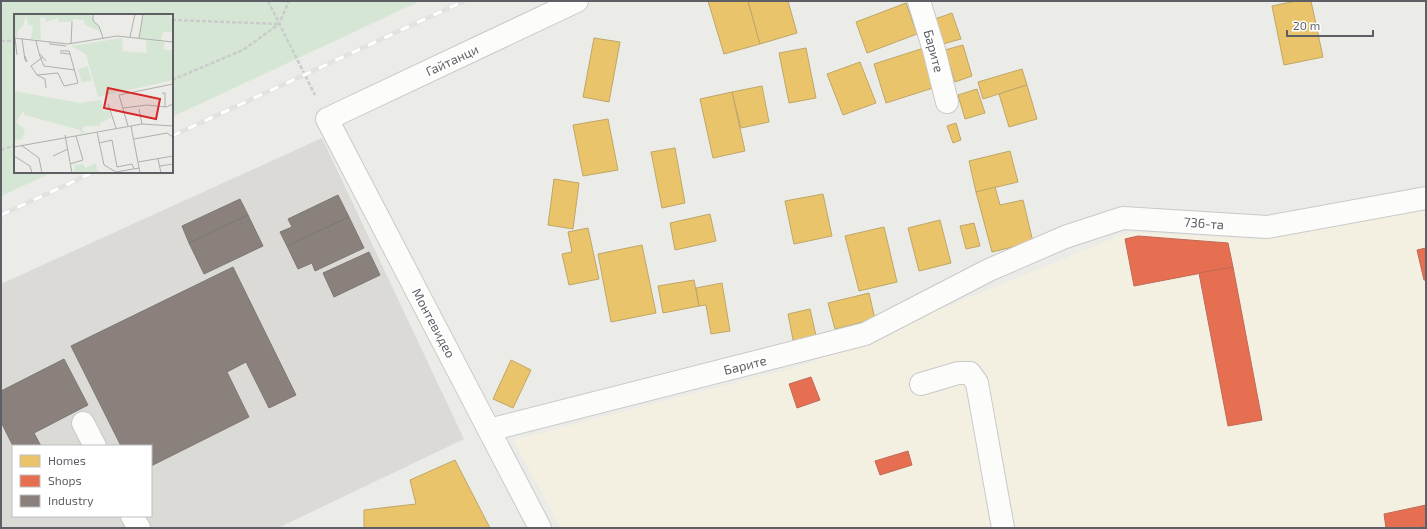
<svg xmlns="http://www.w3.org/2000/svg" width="1427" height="529" font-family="'Exo 2',sans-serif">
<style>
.commercial{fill:#f3f0e2}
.industrial{fill:#dbdad7;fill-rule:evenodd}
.green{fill:#d6e6d5}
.homes{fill:#e9c46a;stroke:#bfa668}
.shops{fill:#e76f51;stroke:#be6a57}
.industry{fill:#8a817c;stroke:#7c7775}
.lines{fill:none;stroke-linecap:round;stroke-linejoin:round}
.minor-casing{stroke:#c9c9c8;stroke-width:24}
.path{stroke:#c9ccca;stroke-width:2.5;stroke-dasharray:4 2;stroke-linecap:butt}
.minor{stroke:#fcfcfb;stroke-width:22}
.rail-casing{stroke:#e2e2e2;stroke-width:4.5}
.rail{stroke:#fff;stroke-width:3;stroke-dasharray:9;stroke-linecap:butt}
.labels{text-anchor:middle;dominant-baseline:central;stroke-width:4;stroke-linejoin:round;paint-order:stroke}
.street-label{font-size:13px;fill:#5d5f64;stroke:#fff}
.inset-road{fill:none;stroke:#aeafaf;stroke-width:1}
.view{fill:#d62828;fill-opacity:0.15;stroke:#d62828;stroke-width:2}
.inset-edge{fill:none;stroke:#5d5f64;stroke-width:2}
</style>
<rect width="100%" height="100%" fill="#ebebe7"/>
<!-- commercial -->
<polygon class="commercial" points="1426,207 1426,528 561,528 513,440 807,364 1129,232 1257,239"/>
<!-- industrial -->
<path class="industrial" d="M322,138L464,439L278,528H1V284ZM13,446H151V516H13Z"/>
<!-- green -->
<polygon class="green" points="1,1 420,1 172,117 172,15 15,15 15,172 53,172 1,196"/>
<!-- homes -->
<g class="homes">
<polygon points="708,1 748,1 760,44 724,54"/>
<polygon points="748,1 788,1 797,33 760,44"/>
<polygon points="1296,1 1311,1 1323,57 1284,65 1272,6"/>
<polygon points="906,3 917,34 867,53 856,22"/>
<polygon points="952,13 961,39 943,44 935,19"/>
<polygon points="594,38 620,42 609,102 583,97"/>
<polygon points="963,45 972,76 955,82 945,50"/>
<polygon points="806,48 816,98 789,103 779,53"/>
<polygon points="924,48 936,87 886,103 874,64"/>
<polygon points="860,62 876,103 843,115 827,74"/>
<polygon points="1022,69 1027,85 983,99 978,82"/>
<polygon points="1027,85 1037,119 1009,127 999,94"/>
<polygon points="762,86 769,122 741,128 732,92"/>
<polygon points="977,89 985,113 965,119 958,95"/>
<polygon points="732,92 745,151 713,158 700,99"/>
<polygon points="608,119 618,170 583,176 573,125"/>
<polygon points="956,123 961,140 953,143 947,126"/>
<polygon points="675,148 685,203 662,208 651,152"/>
<polygon points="1010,151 1018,182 976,192 969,161"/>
<polygon points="554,179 579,183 573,229 548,225"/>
<polygon points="995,187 1000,205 1023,200 1033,242 992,252 976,192"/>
<polygon points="823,194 832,236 794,244 785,201"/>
<polygon points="710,214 716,241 675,250 670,223"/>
<polygon points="940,220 951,263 919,271 908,228"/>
<polygon points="974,223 980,246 966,249 960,226"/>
<polygon points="884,227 897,282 859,291 845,236"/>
<polygon points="588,228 599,279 569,285 562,254 572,252 568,232"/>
<polygon points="642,245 656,313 611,322 598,254"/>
<polygon points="694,280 699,306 663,313 658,286"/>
<polygon points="722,283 730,331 711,334 706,305 699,306 696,288"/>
<polygon points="869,293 875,319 835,329 828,303"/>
<polygon points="810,309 817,340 794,345 788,314"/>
<polygon points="511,360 531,370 513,408 493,399"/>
<polygon points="455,460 490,528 364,528 364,510 416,504 410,480"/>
</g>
<!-- shops -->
<g class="shops">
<polygon points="1138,236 1228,243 1233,267 1134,286 1125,239"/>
<polygon points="1426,248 1426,280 1424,280 1417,250"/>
<polygon points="1233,267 1262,420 1228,426 1199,273"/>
<polygon points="811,377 820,400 797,408 789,384"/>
<polygon points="908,451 912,465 880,475 875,461"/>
<polygon points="1426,505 1426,526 1416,528 1386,528 1384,514"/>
</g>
<!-- industry -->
<g class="industry">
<polygon points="338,195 349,217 287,246 280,232 292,227 288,219"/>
<polygon points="240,199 248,215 189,243 182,226"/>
<polygon points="248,215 263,246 204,274 189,243"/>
<polygon points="349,217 364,248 315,271 312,263 298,269 287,246"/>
<polygon points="369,252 380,275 334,297 323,273"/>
<polygon points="233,267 296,395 269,408 246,362 227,372 249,417 151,466 151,446 121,446 71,346"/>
<polygon points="64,359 88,405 34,433 41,446 13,446 1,422 1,391"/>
</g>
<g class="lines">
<!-- minor casing -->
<g class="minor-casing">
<g id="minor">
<polyline points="919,1 934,50 947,102"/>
<polyline points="921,384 958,373 970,373 977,383 1003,528"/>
<polyline points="83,423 95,446"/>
<polyline points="489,430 865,334 989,270 1065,237 1123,218 1267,227 1426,198"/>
<polyline points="132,516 139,528"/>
<polyline points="540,528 327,119 577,1"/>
</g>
</g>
<!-- path -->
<g class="path">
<polyline points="268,1 315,95"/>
<polyline points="172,20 279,24"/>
<polyline points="1,41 15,41"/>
<polyline points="172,80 243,50 279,24 289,1"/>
<polyline points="1,150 15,145"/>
</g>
<!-- minor -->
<use href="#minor" class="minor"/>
<!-- rail casing -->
<g class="rail-casing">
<g id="rail">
<polyline points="172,136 464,1"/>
<polyline points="1,215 94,172"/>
</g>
</g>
<!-- rail -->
<use href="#rail" class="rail"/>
</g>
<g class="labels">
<!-- street labels -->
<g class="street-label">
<text transform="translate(934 51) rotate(75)">Барите</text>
<text transform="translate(452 60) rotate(-25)">Гайтанци</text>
<text transform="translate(1204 223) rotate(4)">736-та</text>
<text transform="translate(434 323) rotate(62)">Монтевидео</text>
<text transform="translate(745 365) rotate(-14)">Барите</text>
</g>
</g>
<!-- overview -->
<g transform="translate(14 14)">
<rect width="159" height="159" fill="#ebebe7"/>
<path d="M0,0H73L79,3L87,18L71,11L70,6L59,5V8H45L43,4L32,8L31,3L26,4L27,26L17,25L19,12L15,11L12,2L9,12L4,16L3,23L0,22ZM129,0H155L159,7V18H149L147,27L125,24ZM108,24L109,37L133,39L132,26L151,28L149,36H159V66L84,83L72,40L57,32ZM73,52L78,66L68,69L64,55ZM0,77L66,89L87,86L89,96L95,97L97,104L86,109V112H71L68,115L71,118L67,119L66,116L11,101L9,97L2,108L11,116L8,125L0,126ZM82,149L83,156L87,159H58L61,156V151L69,150L71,154Z" fill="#d6e6d5"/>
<path class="inset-road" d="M79,0V7L85,12L89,24M116,23L121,0M0,24L54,30L103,22L159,28M1,24L3,41M125,24L129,0M8,25L11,46L13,48L11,42M22,27L25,39L32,47M36,28V30L52,32M57,30L58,8M46,37H55L56,40M25,40L30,52L61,56M29,43L17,52L23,61L31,65L32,74M23,61L44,59L50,72L64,69L56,40L46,39M148,79H151V93M94,90L102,114M109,94L133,91L152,93L159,90M125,95L128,110M114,112L105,81L159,70M117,112L126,159M83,118L90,151L102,158L125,154M51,121L58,159M120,125L153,119L159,123M85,129L98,126L103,153L118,150L120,155M7,131L25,144L28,159M0,133L128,110L159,112M0,142L16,152L18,159M39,142L54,135M144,145L147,159M124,148L159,142M56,150L69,146L62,122M146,152L159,150"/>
<path class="view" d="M94,74L146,85L142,105L90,94Z"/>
<rect width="159" height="159" class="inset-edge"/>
</g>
<!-- border -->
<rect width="1427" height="529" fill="none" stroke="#5d5f64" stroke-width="4"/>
<!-- legend -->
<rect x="12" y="445" width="140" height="72" fill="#ffffff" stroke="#bebfc1"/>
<rect x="20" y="455" width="20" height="12" fill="#e9c46a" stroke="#bebfc1"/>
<text x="48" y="465" font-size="12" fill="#5d5f64">Homes</text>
<rect x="20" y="475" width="20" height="12" fill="#e76f51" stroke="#bebfc1"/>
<text x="48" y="485" font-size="12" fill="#5d5f64">Shops</text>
<rect x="20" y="495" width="20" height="12" fill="#8a817c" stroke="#bebfc1"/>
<text x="48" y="505" font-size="12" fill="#5d5f64">Industry</text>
<!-- scale -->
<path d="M1287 30v6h86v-6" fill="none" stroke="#5d5f64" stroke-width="2"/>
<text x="1293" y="30" font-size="12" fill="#5d5f64" stroke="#ffffff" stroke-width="3" paint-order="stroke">20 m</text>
</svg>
